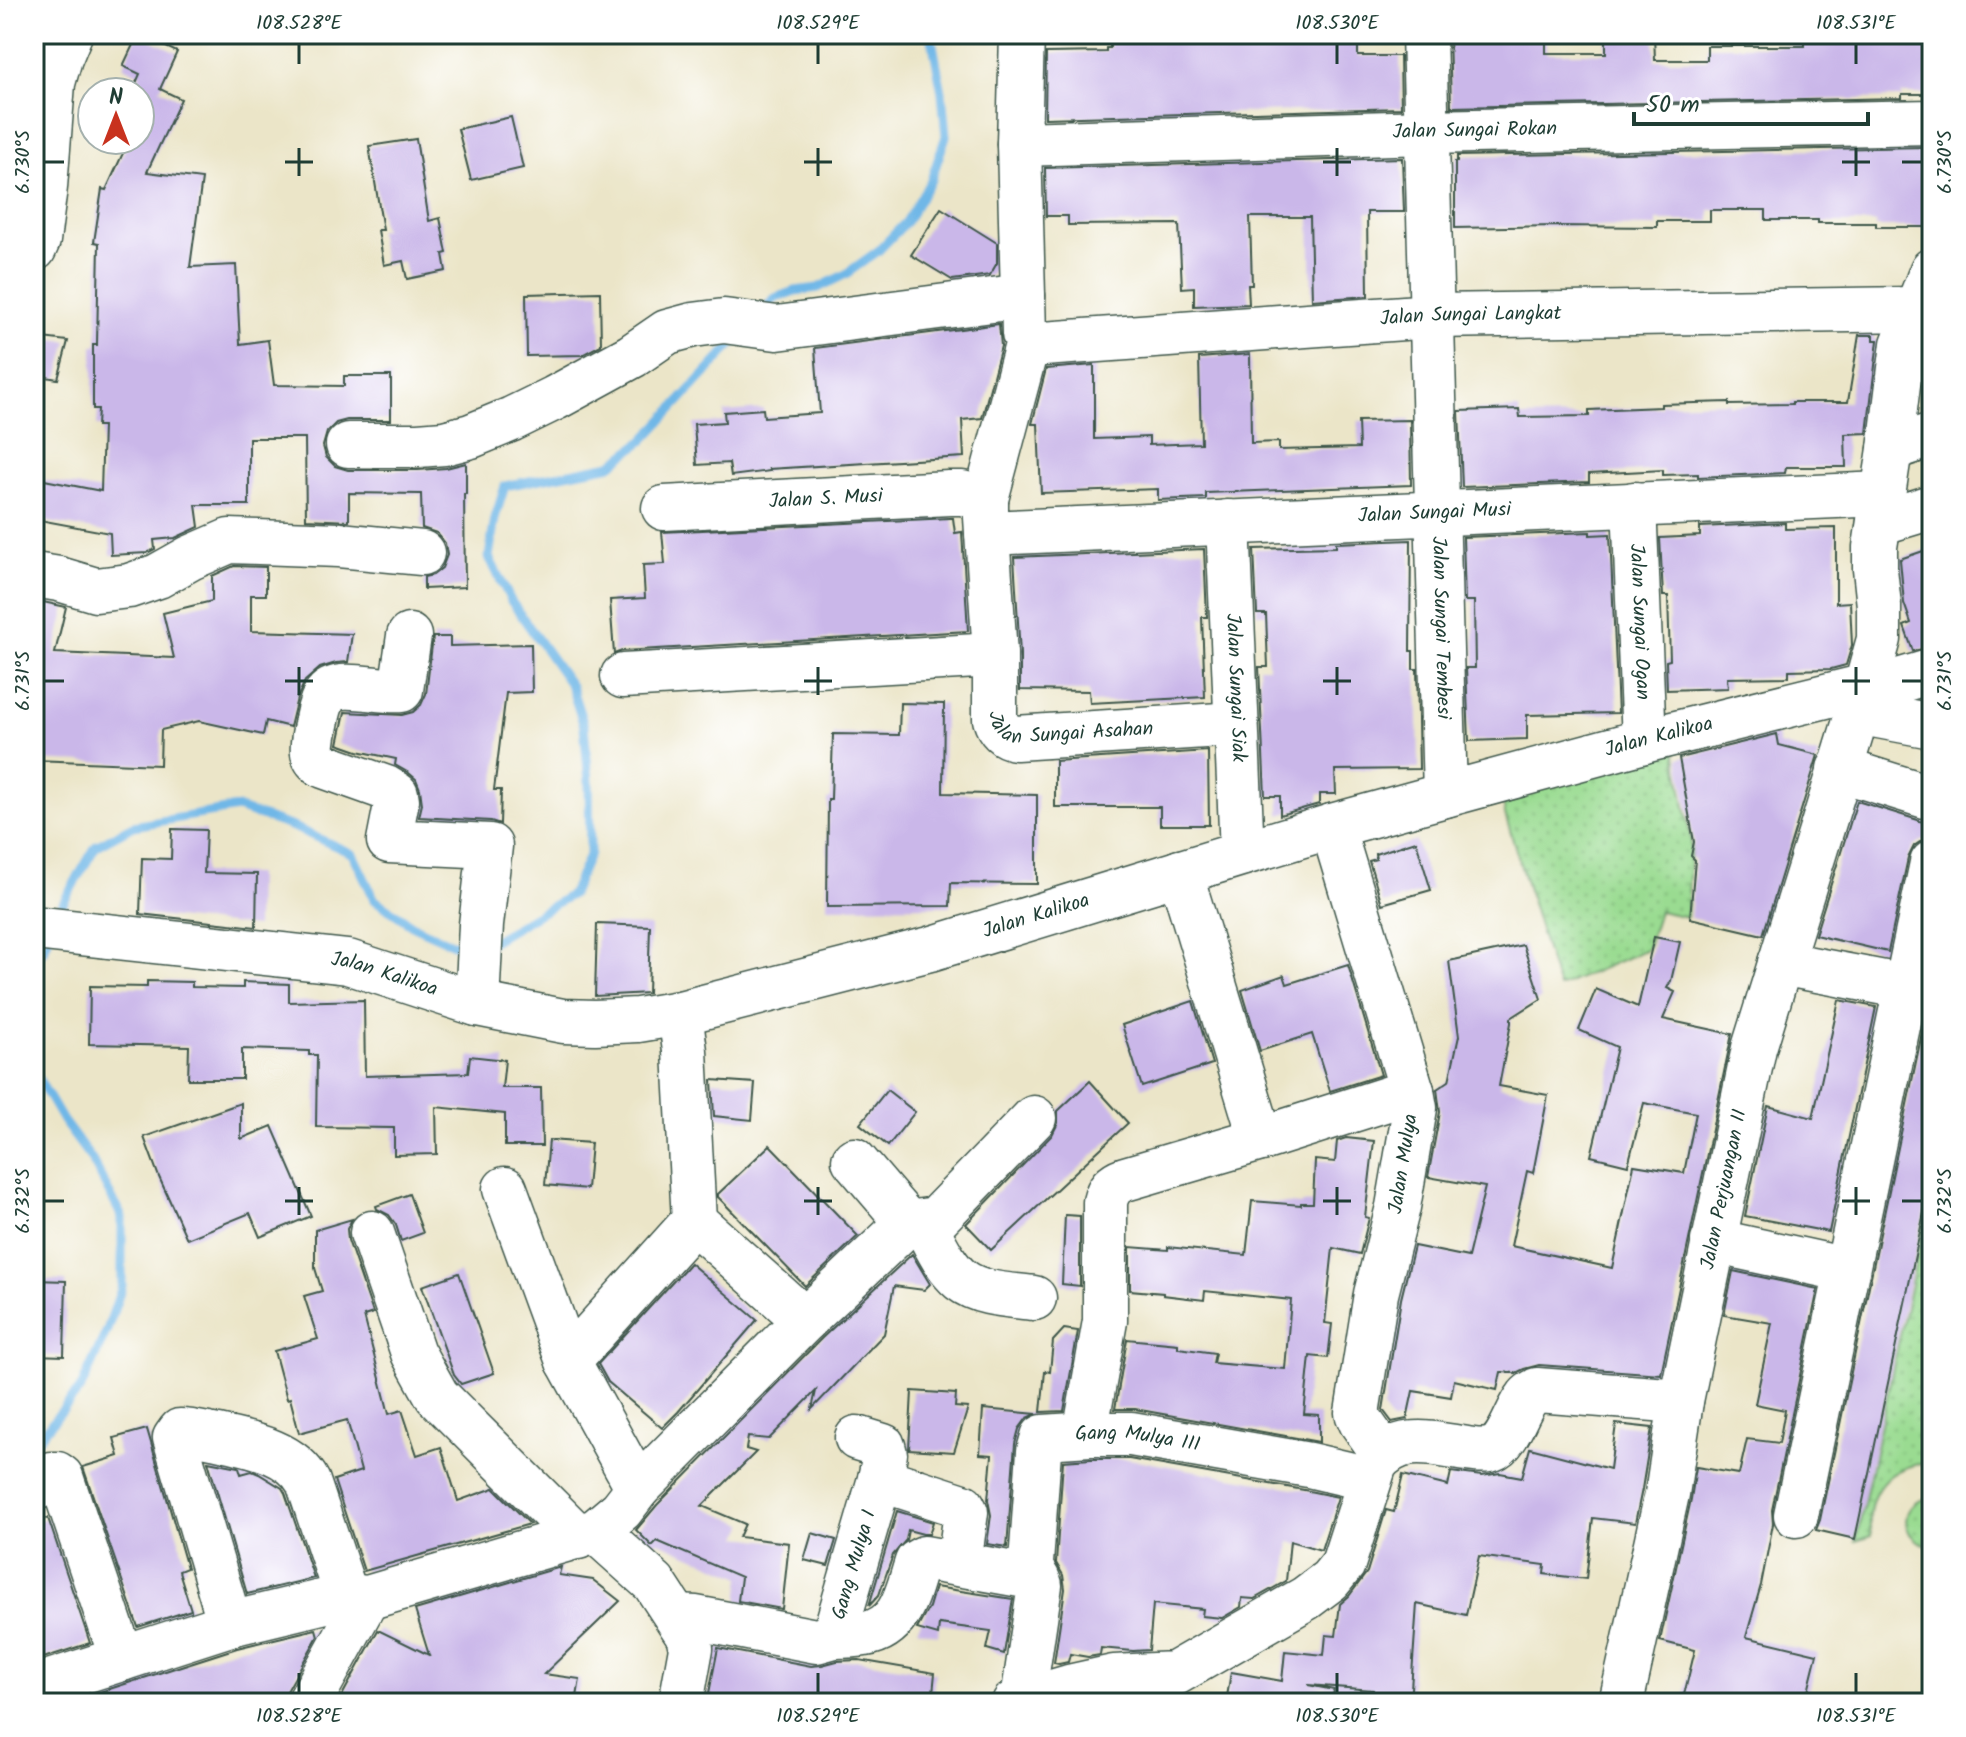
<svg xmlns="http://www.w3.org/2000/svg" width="1966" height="1737" font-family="Kalam,sans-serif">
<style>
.grass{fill:url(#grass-dots);stroke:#5c8c62;stroke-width:2}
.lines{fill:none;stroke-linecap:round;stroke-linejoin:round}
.stream{stroke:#70b7e7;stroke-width:9}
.building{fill:#cab7e9}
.minor-casing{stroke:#3e564a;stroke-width:47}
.minor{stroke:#fff;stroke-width:44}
.ticks{fill:none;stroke:#1f3d34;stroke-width:3}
.labels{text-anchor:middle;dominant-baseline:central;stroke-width:6;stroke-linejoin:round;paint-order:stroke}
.street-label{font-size:20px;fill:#1f3d34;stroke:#fff}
.neatline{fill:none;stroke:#1f3d34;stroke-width:3}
.ticks-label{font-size:20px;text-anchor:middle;fill:#1f3d34}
</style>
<defs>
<pattern id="grass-dots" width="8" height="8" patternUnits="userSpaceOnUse" patternTransform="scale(2)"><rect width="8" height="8" fill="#9adb91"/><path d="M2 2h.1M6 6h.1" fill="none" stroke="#84bd7e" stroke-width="1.8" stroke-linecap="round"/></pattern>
</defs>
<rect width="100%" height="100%" fill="#fff"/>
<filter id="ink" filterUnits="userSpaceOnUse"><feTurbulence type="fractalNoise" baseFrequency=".0125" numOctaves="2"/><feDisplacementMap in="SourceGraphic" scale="16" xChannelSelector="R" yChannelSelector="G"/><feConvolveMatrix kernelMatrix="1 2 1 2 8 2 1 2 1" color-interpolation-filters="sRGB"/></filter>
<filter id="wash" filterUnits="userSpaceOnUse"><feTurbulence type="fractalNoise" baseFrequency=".006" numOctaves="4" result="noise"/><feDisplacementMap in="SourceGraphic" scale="32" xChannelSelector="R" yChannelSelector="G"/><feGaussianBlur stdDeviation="1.8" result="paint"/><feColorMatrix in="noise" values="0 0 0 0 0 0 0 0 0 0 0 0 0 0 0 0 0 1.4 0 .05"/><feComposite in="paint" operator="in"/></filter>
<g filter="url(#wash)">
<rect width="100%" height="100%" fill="#ebe5c8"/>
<!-- grass -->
<g class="grass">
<polygon points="1674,744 1691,840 1687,917 1659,911 1647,949 1559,987 1551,966 1505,814 1503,801"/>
<path d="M1932,1186V1376L1926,1380L1924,1384L1922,1448L1926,1454L1932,1455V1463C1888,1464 1864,1492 1871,1536L1856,1541Z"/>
<path d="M1932,1498V1545C1898,1543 1897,1499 1932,1498Z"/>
</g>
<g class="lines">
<!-- stream -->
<g class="stream">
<polyline points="760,313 775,298 795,291 818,288 846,274 878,251 906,222 931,180 946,136 942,92 931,34"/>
<polyline points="56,919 64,901 96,846 133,826 237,808 293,827 353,854 375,900 415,927 460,947 469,946"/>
<polyline points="491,942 572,894 590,853 589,781 584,726 571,686 511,601 489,557 495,518 505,486 611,465 644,440 740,336"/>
<polyline points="34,960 43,951 48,940"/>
<polyline points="34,1071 63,1121 92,1160 122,1217 122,1286 107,1330 81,1388 34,1444"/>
</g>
</g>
<g id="blocks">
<!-- building -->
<g class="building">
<polygon points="138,34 177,52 160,89 181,99 147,172 202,179 190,267 236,265 240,344 268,340 274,385 344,386 344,376 391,376 391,420 347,420 336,423 327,432 323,446 326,457 335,466 348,470 418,470 446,468 466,463 466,494 464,494 465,587 424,589 424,577 433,575 442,568 447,555 445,543 437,533 422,528 421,494 349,493 349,521 306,519 305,438 249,438 249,505 196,505 199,527 175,538 154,540 155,549 147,553 111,555 110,533 34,519 34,478 101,491 103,426 97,426 98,409 93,409 93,345 97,345 99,243 94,242 102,189 106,190 129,140 140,140 140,92 132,92 140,74 123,66"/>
<polygon points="1110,34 1358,34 1358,56 1400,56 1401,108 1045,118 1046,53 1106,52 1106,48 1110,48"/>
<polygon points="1449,34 1546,34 1546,53 1606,53 1606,34 1654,34 1655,60 1707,60 1707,46 1804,46 1804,34 1929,34 1929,48 1932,48 1932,94 1902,94 1902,98 1451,107"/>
<polygon points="511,117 523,168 471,180 458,129"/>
<polygon points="416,139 429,221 440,218 447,253 443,254 446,271 407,279 403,261 384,265 378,230 383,230 369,146"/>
<polygon points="1928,147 1928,227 1876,227 1876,223 1818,223 1818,220 1766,220 1766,210 1710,210 1710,221 1657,221 1657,227 1555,226 1455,228 1455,162 1457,162 1457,156"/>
<polygon points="1402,158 1404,212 1367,212 1368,296 1312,300 1310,217 1250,217 1252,285 1248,285 1249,304 1194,306 1194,287 1182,288 1179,224 1068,225 1068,216 1046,216 1045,168"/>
<polygon points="941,208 997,243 997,263 990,275 952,280 911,255"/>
<polygon points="600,292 601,345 582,355 527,356 526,294"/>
<polygon points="999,324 1001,346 982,418 962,420 964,457 769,469 770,471 731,476 729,463 697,465 694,424 725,422 724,412 763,409 764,417 820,413 815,348"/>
<polygon points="1859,335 1874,335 1874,340 1878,340 1867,433 1845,434 1846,467 1786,467 1785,473 1698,477 1698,474 1663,475 1663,470 1589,474 1589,482 1462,487 1459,411 1519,409 1520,417 1589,416 1589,410 1661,407 1661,404 1729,402 1729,405 1792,404 1792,402 1848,402"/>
<polygon points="34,337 68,341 58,379 34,375"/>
<polygon points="1250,354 1251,443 1279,442 1279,450 1359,448 1358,421 1410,420 1411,485 1206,493 1206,498 1158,500 1158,489 1041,493 1038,424 1032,424 1046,369 1094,365 1094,439 1149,437 1149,445 1201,443 1199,358"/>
<polygon points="950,518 953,518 955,533 962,532 968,631 622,651 614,654 610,600 645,598 643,565 665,564 662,532"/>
<polygon points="1785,523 1785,529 1836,528 1836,603 1850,602 1852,645 1846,665 1831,669 1789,670 1789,677 1727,678 1728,688 1667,690 1666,661 1670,660 1668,596 1663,596 1660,538 1700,536 1700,527"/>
<polygon points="1590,532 1590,535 1610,534 1618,713 1527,715 1527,739 1469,741 1466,668 1475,668 1474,601 1465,601 1463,537"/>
<polygon points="1411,540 1410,651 1413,651 1413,669 1417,669 1419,769 1335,770 1336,794 1319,794 1319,804 1280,815 1280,796 1265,796 1259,667 1268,667 1266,614 1257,614 1254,549 1336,547 1336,543"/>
<polygon points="1932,548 1932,647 1913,651 1904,626 1911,623 1904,603 1900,559"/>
<polygon points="1204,549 1207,617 1202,617 1205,697 1090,703 1089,691 1020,690 1020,654 1014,557"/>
<polygon points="234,566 266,567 266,595 251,595 251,631 352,634 348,662 336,663 320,668 305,681 297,698 290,727 266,721 263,735 199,721 161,730 160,765 34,760 34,600 66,607 55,653 174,658 163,613 212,601 212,576"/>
<polygon points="433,637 450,637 450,646 531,644 532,692 506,693 494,790 501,790 500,824 491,821 419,817 422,804 420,789 416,779 409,773 395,765 396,759 358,751 338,744 345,712 402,715 413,712 421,705 426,694"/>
<polygon points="900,703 944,704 943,793 1037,795 1037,884 951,883 950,906 827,907 828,799 831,799 833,734 899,735"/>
<polygon points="1777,734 1779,745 1818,755 1763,935 1690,918 1695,860 1691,856 1694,842 1679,758"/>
<polygon points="1208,751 1209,825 1160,825 1160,807 1055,807 1055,761"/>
<polygon points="1857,801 1918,820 1918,821 1932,823 1932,839 1923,840 1914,846 1908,858 1888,952 1815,935"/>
<polygon points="172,829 206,830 204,873 257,874 256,927 140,914 142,858 171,859"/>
<polygon points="1416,841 1431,890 1382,904 1369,861 1376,859 1375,854"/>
<polygon points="597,924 650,926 648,993 595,996"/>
<polygon points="1654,937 1680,942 1671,981 1667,988 1675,992 1663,1019 1732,1034 1661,1374 1539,1365 1524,1369 1516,1373 1501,1372 1497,1390 1454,1380 1451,1397 1413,1391 1407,1419 1392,1422 1383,1410 1401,1299 1414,1246 1468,1257 1485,1187 1428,1177 1440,1112 1437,1089 1449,1081 1459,1036 1449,961 1523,945 1541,999 1511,1018 1511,1023 1499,1086 1548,1095 1533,1173 1527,1171 1511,1246 1612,1268 1634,1165 1684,1173 1696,1113 1644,1103 1628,1165 1591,1156 1617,1047 1579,1030 1596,989 1638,1007"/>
<polygon points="1348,965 1381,1075 1330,1091 1312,1034 1260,1051 1242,990 1284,975 1287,984"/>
<polygon points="147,981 192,982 192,987 243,988 243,982 289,984 289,1002 364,1000 365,1076 468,1073 470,1056 505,1060 502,1088 541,1088 542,1146 505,1146 505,1114 436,1107 437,1154 394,1155 394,1128 316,1127 317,1055 309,1055 309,1051 242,1049 242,1079 188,1079 189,1046 89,1044 90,986 147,987"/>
<polygon points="1839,1000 1876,1007 1829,1232 1745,1216 1768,1106 1813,1118"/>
<polygon points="1193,1001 1212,1064 1142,1087 1122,1025"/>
<polygon points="1927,1009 1932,1010 1932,1175 1855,1539 1816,1530 1820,1520"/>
<polygon points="712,1080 755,1083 752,1120 714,1116"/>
<polygon points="1090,1081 1128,1123 991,1250 966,1224 1052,1135 1058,1123 1058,1111"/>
<polygon points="887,1090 915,1112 888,1146 860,1124"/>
<polygon points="241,1103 241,1139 272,1126 311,1216 260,1237 250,1213 187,1239 159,1177 144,1137"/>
<polygon points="1346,1138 1374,1141 1365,1217 1369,1218 1360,1254 1333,1248 1325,1323 1332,1324 1328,1358 1310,1356 1304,1414 1319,1415 1319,1442 1135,1409 1115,1409 1127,1339 1178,1344 1178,1348 1215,1353 1213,1363 1285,1369 1291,1300 1205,1291 1204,1300 1163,1295 1163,1293 1130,1290 1130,1247 1168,1250 1168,1247 1246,1255 1252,1201 1301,1205 1301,1203 1313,1203 1315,1160 1335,1162 1337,1141"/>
<polygon points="549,1140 591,1143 587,1189 545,1185"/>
<polygon points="770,1145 858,1236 805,1286 718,1197 718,1194"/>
<polygon points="409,1194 423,1233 401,1241 396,1225 389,1215 377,1209 376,1206"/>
<polygon points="1065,1215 1080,1216 1080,1286 1062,1284"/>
<polygon points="352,1219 347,1229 348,1240 373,1313 364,1316 389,1414 402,1410 417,1455 441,1447 458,1501 494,1488 530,1524 364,1571 334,1480 361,1471 347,1420 299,1433 290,1398 287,1399 274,1351 318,1339 304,1296 322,1291 315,1268 315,1230"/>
<polygon points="912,1254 930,1284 924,1290 894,1286 884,1334 812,1409 816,1391 769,1439 748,1437 746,1449 756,1452 702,1506 745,1524 739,1537 789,1543 782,1609 738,1601 741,1577 657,1541 652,1546 636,1530 657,1505 822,1338"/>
<polygon points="690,1263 757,1320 678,1412 662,1428 608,1382 598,1364"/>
<polygon points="1733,1271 1818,1289 1772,1510 1773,1524 1761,1585 1746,1637 1817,1654 1805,1703 1682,1703 1695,1650 1660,1641 1691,1499 1696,1467 1739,1474 1747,1439 1779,1443 1785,1410 1755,1404 1772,1323 1724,1315"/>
<polygon points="459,1273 494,1373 461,1384 454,1375 422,1286"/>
<polygon points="34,1280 66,1281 64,1356 34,1355"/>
<polygon points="1064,1329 1078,1331 1064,1411 1041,1412 1045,1371 1050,1372 1053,1341"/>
<polygon points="912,1391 956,1394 955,1407 968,1408 954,1452 909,1449"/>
<polygon points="983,1409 1037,1414 1027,1418 1019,1429 1015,1444 1007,1547 987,1544 991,1515 988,1500 992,1455 980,1454"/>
<polygon points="1616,1424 1652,1428 1642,1489 1635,1523 1593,1518 1586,1579 1544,1574 1545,1565 1479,1556 1466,1615 1417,1604 1410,1703 1372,1703 1373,1690 1308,1685 1334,1690 1332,1703 1226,1703 1231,1672 1282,1681 1285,1651 1324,1655 1326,1635 1336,1636 1340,1604 1349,1596 1367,1572 1386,1510 1394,1512 1403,1475 1448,1486 1451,1472 1482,1476 1500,1473 1522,1477 1530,1448 1610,1469"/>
<polygon points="147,1429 187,1568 179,1571 191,1610 138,1627 83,1467 119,1456 114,1438"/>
<polygon points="1091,1459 1129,1459 1304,1490 1338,1497 1321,1550 1290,1541 1286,1581 1254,1599 1242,1598 1241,1607 1222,1618 1202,1616 1203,1609 1153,1604 1149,1650 1133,1651 1101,1648 1100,1655 1088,1657 1070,1654 1068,1662 1059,1664 1054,1663 1065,1589 1063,1575 1056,1563 1063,1461"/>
<polygon points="208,1461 239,1467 241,1474 252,1471 259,1474 282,1488 285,1493 314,1578 247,1594"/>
<polygon points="897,1511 933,1522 929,1534 923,1534 908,1530 906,1540 893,1555 879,1595 869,1606"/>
<polygon points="48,1518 90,1643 34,1661 34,1522"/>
<polygon points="812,1533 836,1540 828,1566 804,1560"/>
<polygon points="561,1567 559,1575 593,1580 620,1601 544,1674 580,1679 576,1703 338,1703 378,1630 429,1655 415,1610"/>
<polygon points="935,1587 1013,1599 1004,1654 987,1649 991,1631 939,1624 938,1635 917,1629 929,1607"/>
<polygon points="316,1629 318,1636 287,1691 284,1703 66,1703 237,1648"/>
<polygon points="718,1648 811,1666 822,1665 837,1661 859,1660 935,1673 932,1703 707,1703"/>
</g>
</g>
</g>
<g filter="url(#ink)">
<use href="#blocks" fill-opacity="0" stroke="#3e564a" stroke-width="2"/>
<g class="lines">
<!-- minor casing -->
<g class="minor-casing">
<g id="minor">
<path id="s1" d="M1022,34L1019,144L1024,334L1028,341L986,499V517L995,655V719C998,729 1005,737 1016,738L1236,724"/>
<path id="s2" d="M1424,34L1445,795"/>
<path id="s3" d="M1019,144L1427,132L1932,122"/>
<polyline points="34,249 38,240 45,187 53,83 60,58 70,34"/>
<path id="s4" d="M1028,341L1043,344L1432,316L1916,309"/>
<polyline points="348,445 418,445 444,443 471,436 512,419 555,398 632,356 667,332 693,325 724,321 777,328 1023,296"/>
<polyline points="1890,449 1932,435"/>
<path id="s5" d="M1634,504L1644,741"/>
<path id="s6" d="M664,508L949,493H962L986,499"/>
<path id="s7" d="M1228,522L1242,853"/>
<polyline points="1879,523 1932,507"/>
<path id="s8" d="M987,533L1882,494"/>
<polyline points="34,575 59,579 96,590 129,586 158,576 190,558 229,541 339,545 422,553"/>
<path d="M409,636L401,690C382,693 340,679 327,693C320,699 316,725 314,735C312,749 310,759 324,766L386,788L396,794L397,800L389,841L490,846L481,925L477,1004"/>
<polyline points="623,676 995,655"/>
<polyline points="1857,712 1932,726"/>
<polyline points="1839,769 1932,798"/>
<polyline points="1332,826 1412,1091 1415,1108 1398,1207 1376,1294 1357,1413 1361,1422 1383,1453"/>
<path id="s9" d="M34,928L348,962L477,1004L563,1021L595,1022L638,1020L680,1013L930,949L1332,826L1445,795L1644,741L1866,686L1879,639V606L1875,569V547L1890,449L1903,344L1932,270"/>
<polyline points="1780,963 1906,987"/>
<polyline points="1261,1139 1412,1091"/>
<polyline points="854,1160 908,1223"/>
<polyline points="505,1189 568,1361 638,1488"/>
<path d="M923,1222C934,1241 944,1266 961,1280C980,1295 1011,1295 1034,1298"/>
<polyline points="372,1233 413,1353 437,1396 578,1537"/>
<polyline points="1713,1241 1847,1270"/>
<polyline points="805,1320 908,1223 936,1219 1034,1118"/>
<polyline points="568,1361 694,1221 685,1051 680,1013"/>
<path d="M1085,1434L1105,1321V1202C1108,1189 1113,1183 1125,1179L1261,1139L1180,872"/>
<polyline points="857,1438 883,1446 885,1454 880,1479"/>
<polyline points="34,1489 52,1474 57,1474 61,1477 122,1659"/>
<polyline points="1796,1515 1932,863"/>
<polyline points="596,1531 654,1583 688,1635 691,1648 681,1703"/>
<path id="s10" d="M1030,1577L1039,1451L1043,1437L1090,1434H1131L1309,1465L1369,1479"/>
<path id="s11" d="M677,1617L696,1618L816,1641L834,1636L880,1479L963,1506L966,1512L959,1564"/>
<path d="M230,1624L175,1438L180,1431C193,1431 206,1435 218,1437C249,1444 292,1451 308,1482L346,1596"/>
<path d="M834,1636C844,1636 855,1636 865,1634C902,1628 907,1592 917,1562L924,1558L1037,1578L1040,1585L1023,1700"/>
<polyline points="34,1687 230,1624 346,1596 367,1598 596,1531 621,1510 638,1488 805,1320 694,1221"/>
<polyline points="309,1703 367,1598"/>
<path d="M1014,1703L1069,1687L1114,1677L1174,1674L1306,1598L1330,1580L1343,1564L1375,1464C1399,1433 1432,1444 1467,1449C1475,1450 1485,1452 1492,1449C1509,1443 1516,1411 1527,1398C1528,1395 1534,1392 1537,1390L1681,1401"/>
<path id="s12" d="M1621,1703L1667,1494L1681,1401L1754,1048L1866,686L1895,682L1932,671"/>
</g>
</g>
<!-- minor -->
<use href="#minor" class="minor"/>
</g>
</g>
<!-- ticks -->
<path class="ticks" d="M299,44V64M818,44V64M1337,44V64M1856,44V64M299,148V176M818,148V176M1337,148V176M1856,148V176M44,162H64M285,162H313M804,162H832M1323,162H1351M1842,162H1870M1902,162H1922M299,667V695M818,667V695M1337,667V695M1856,667V695M44,681H64M285,681H313M804,681H832M1323,681H1351M1842,681H1870M1902,681H1922M299,1187V1215M818,1187V1215M1337,1187V1215M1856,1187V1215M44,1201H64M285,1201H313M804,1201H832M1323,1201H1351M1842,1201H1870M1902,1201H1922M299,1673V1693M818,1673V1693M1337,1673V1693M1856,1673V1693"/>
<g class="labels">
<!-- street labels -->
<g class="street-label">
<text stroke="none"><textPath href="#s3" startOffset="456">Jalan Sungai Rokan</textPath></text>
<text stroke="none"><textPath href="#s4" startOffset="444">Jalan Sungai Langkat</textPath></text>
<text stroke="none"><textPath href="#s6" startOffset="162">Jalan S. Musi</textPath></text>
<text stroke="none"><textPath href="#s8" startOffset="448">Jalan Sungai Musi</textPath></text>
<text stroke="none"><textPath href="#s5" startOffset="118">Jalan Sungai Ogan</textPath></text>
<text stroke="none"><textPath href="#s2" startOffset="594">Jalan Sungai Tembesi</textPath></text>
<text stroke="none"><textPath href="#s7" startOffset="166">Jalan Sungai Siak</textPath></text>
<text stroke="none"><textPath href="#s1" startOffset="772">Jalan Sungai Asahan</textPath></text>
<text stroke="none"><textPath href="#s9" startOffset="1674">Jalan Kalikoa</textPath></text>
<text stroke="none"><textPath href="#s9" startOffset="1026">Jalan Kalikoa</textPath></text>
<text stroke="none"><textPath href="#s9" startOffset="354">Jalan Kalikoa</textPath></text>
<text transform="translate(1404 1164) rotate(-81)">Jalan Mulya</text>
<text stroke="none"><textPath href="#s12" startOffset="524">Jalan Perjuangan II</textPath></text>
<text stroke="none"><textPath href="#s10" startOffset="236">Gang Mulya III</textPath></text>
<text stroke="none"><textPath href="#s11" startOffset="234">Gang Mulya I</textPath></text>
</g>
</g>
<!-- margin -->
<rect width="1966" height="1737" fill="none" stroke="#fff" stroke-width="88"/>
<!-- north arrow -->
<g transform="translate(116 116)"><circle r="38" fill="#ffffff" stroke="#a5b1ae" stroke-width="2"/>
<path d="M0-6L14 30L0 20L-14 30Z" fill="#c8321e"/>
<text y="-12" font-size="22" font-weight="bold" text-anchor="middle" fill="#1f3d34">N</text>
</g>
<!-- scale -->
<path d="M1634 112v12h234v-12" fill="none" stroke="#1f3d34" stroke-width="4"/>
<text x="1646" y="112" font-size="24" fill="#1f3d34" stroke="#ffffff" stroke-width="6" paint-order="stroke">50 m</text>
<rect x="44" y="44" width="1878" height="1649" class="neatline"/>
<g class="ticks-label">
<text x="299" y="29">108.528°E</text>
<text x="818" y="29">108.529°E</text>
<text x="1337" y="29">108.530°E</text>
<text x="1856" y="29">108.531°E</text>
<text transform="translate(22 162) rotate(-90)" y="7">6.730°S</text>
<text transform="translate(1944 162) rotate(-90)" y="7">6.730°S</text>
<text transform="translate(22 681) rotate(-90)" y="7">6.731°S</text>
<text transform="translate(1944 681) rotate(-90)" y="7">6.731°S</text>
<text transform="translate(22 1201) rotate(-90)" y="7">6.732°S</text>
<text transform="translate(1944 1201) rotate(-90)" y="7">6.732°S</text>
<text x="299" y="1722">108.528°E</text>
<text x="818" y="1722">108.529°E</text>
<text x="1337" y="1722">108.530°E</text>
<text x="1856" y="1722">108.531°E</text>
</g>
</svg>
